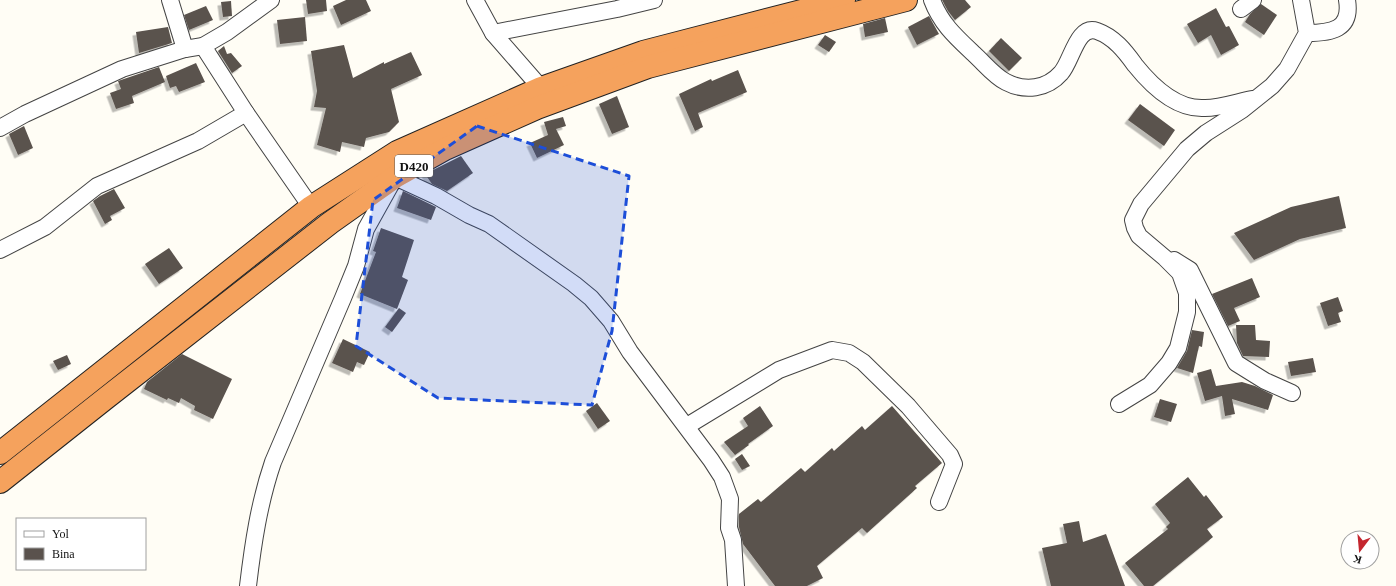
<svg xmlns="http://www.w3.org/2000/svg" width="1396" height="586" font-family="Georgia,serif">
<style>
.building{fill:#5a524d;filter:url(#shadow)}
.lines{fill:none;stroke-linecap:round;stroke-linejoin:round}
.minor-casing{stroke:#444;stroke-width:18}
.highway-casing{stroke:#222;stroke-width:24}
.minor{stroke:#fff;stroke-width:16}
.highway{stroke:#f5a25d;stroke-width:22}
.marked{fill:#1d4ed8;fill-opacity:0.2;stroke:#1d4ed8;stroke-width:3;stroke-dasharray:8 5;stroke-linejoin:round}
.labels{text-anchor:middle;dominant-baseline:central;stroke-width:4;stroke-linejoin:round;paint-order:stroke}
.shield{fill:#fff;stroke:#585858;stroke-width:1}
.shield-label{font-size:13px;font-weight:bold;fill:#111}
</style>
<defs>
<filter id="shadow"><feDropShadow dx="-3.5" dy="3.5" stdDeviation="0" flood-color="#0004"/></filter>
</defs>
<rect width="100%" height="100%" fill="#fffdf5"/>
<!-- building -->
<g class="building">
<polygon points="306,0 326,0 327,11 308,14"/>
<polygon points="346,0 366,0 371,11 341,25 333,6"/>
<polygon points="942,0 965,0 971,7 955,20 948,11"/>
<polygon points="231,1 232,16 223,17 221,2"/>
<polygon points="1261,4 1277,15 1264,35 1245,22 1250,14"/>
<polygon points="206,6 213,20 189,30 184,15"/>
<polygon points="1216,8 1226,27 1229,26 1239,45 1221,55 1211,35 1198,43 1187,24"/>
<polygon points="929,16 939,34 917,45 908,27"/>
<polygon points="305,17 307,41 280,44 277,20"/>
<polygon points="885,18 888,32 865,37 863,24"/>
<polygon points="168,27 172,43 139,53 136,32"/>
<polygon points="825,35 836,42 829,52 818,45"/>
<polygon points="1001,38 1022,58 1009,71 989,51"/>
<polygon points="344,45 353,78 384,62 384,64 411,52 422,75 391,89 399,122 389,132 366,138 364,147 342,142 340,152 317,145 326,108 314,107 317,91 311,51"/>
<polygon points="224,46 227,54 231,53 242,66 232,73 218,51"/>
<polygon points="196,63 205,82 179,92 176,86 170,88 166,76"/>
<polygon points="159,67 165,82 132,96 134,103 116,109 110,93 121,89 118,81"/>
<polygon points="738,70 747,92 698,113 703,127 695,131 679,94 711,79 712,81"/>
<polygon points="617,96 629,127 612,134 599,104"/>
<polygon points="1140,104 1175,130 1164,146 1128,120"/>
<polygon points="563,117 566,126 556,129 564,145 537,158 530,143 548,135 544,122"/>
<polygon points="24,126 33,148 18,155 9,134"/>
<polygon points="461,156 473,173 447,191 432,184 425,174"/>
<polygon points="114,189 125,208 110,216 112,220 105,224 93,201 100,196"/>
<polygon points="403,191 436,207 431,220 397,208"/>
<polygon points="1339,196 1346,228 1300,239 1254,260 1234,233 1291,207"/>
<polygon points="381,228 414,240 402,277 408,280 397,309 360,294 376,252 373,251"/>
<polygon points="169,248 183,268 159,284 145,264"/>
<polygon points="1252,278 1260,297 1234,308 1240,321 1228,326 1212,294"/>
<polygon points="1338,297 1343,311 1338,313 1341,322 1328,326 1320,303"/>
<polygon points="399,308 406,313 392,332 385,327"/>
<polygon points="1236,325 1255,325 1256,340 1270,341 1269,357 1243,356 1237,343"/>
<polygon points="1192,330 1204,332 1202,347 1199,346 1193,373 1177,368 1187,351"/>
<polygon points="343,339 370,352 364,365 357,362 353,372 332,363"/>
<polygon points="182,354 232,379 213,419 194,410 195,406 181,398 179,403 168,398 167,400 144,389 147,382"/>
<polygon points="67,355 71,364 58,370 53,361"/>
<polygon points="1313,358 1316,372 1291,376 1288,362"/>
<polygon points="1211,369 1216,386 1242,382 1255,386 1273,395 1268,410 1232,399 1235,414 1225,416 1222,396 1205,401 1197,373"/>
<polygon points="1160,399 1177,404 1171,422 1154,417"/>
<polygon points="597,403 610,421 598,429 586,411"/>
<polygon points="760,406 773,426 748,444 749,445 735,455 724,442 748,426 743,418"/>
<polygon points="892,406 942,463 915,486 917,488 867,533 862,528 817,566 823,578 807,586 775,586 743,544 739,527 739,514 758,499 761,502 801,468 805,472 832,448 834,451 862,426 865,430"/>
<polygon points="742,454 750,466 742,470 735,459"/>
<polygon points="1188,477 1204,497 1206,495 1223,517 1207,529 1213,537 1153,586 1144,586 1125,563 1168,529 1166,527 1170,523 1155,504"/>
<polygon points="1079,521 1083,542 1106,534 1125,586 1051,586 1042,548 1067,543 1063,524"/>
</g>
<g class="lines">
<!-- minor casing -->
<g class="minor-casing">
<g id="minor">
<polyline points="170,0 185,49"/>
<polyline points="475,0 493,33 541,88"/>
<path d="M932,0C941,24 956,37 974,54C984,63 994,76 1006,82C1025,92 1047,89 1061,73C1072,61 1077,24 1097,31C1114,37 1125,51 1135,65C1151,85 1176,110 1205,108C1220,108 1237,102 1252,99"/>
<polyline points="1241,9 1253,0"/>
<polyline points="493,33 617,9 654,0"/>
<path d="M1307,33C1331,33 1352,30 1347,0"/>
<polyline points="203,46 246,113 311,207"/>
<polyline points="0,128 25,114 122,69 185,49 203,46 227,32 271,0"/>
<polyline points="0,250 45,227 97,186 198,141 246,113"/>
<polyline points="1174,260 1190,270 1236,363 1265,381 1292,393"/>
<polyline points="1119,404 1150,385 1169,363 1178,348 1187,312 1187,293 1180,273 1165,258 1139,236 1135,228 1133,220 1141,204 1187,149 1206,133 1242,110 1272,86 1287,69 1307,33 1301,0"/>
<polyline points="687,426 779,370 832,350 849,353 863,362 908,406 950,455 954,464 939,502"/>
<path d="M248,586C253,544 259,503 273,462L343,298L356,266L366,229L395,177L436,196L469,215L489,224L574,284L591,298L611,321L630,352L711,460L722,477L730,499L729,528L733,540L736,586"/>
</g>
</g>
<!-- highway casing -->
<g class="highway-casing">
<g id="highway">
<polyline points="0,453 311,207 397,152 541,88 643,52 844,0"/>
<polyline points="0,482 106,398 330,223 395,177 445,149 537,108 648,67 906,0"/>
</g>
</g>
<!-- minor -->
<use href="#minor" class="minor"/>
<!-- highway -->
<use href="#highway" class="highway"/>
</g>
<!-- marked area -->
<path class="marked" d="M477,126L629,176L612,331L592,405L438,398L356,346L373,200Z"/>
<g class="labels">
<!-- shield labels -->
<rect class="shield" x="395" y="155" width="38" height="22" rx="3"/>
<g class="shield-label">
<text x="414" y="166">D420</text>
</g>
</g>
<!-- legend -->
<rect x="16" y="518" width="130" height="52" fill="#ffffff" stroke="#a0a0a0"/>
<rect x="24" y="531" width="20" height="6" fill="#ffffff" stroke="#a0a0a0"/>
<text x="52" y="538" font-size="12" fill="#111111">Yol</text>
<rect x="24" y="548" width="20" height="12" fill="#5a524d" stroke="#a0a0a0"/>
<text x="52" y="558" font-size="12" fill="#111111">Bina</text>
<!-- north arrow -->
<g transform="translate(1360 550) rotate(196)"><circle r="19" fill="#ffffff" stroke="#a0a0a0"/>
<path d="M0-3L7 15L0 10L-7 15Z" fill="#c4262e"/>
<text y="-6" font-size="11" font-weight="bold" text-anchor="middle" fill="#111111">K</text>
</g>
</svg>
